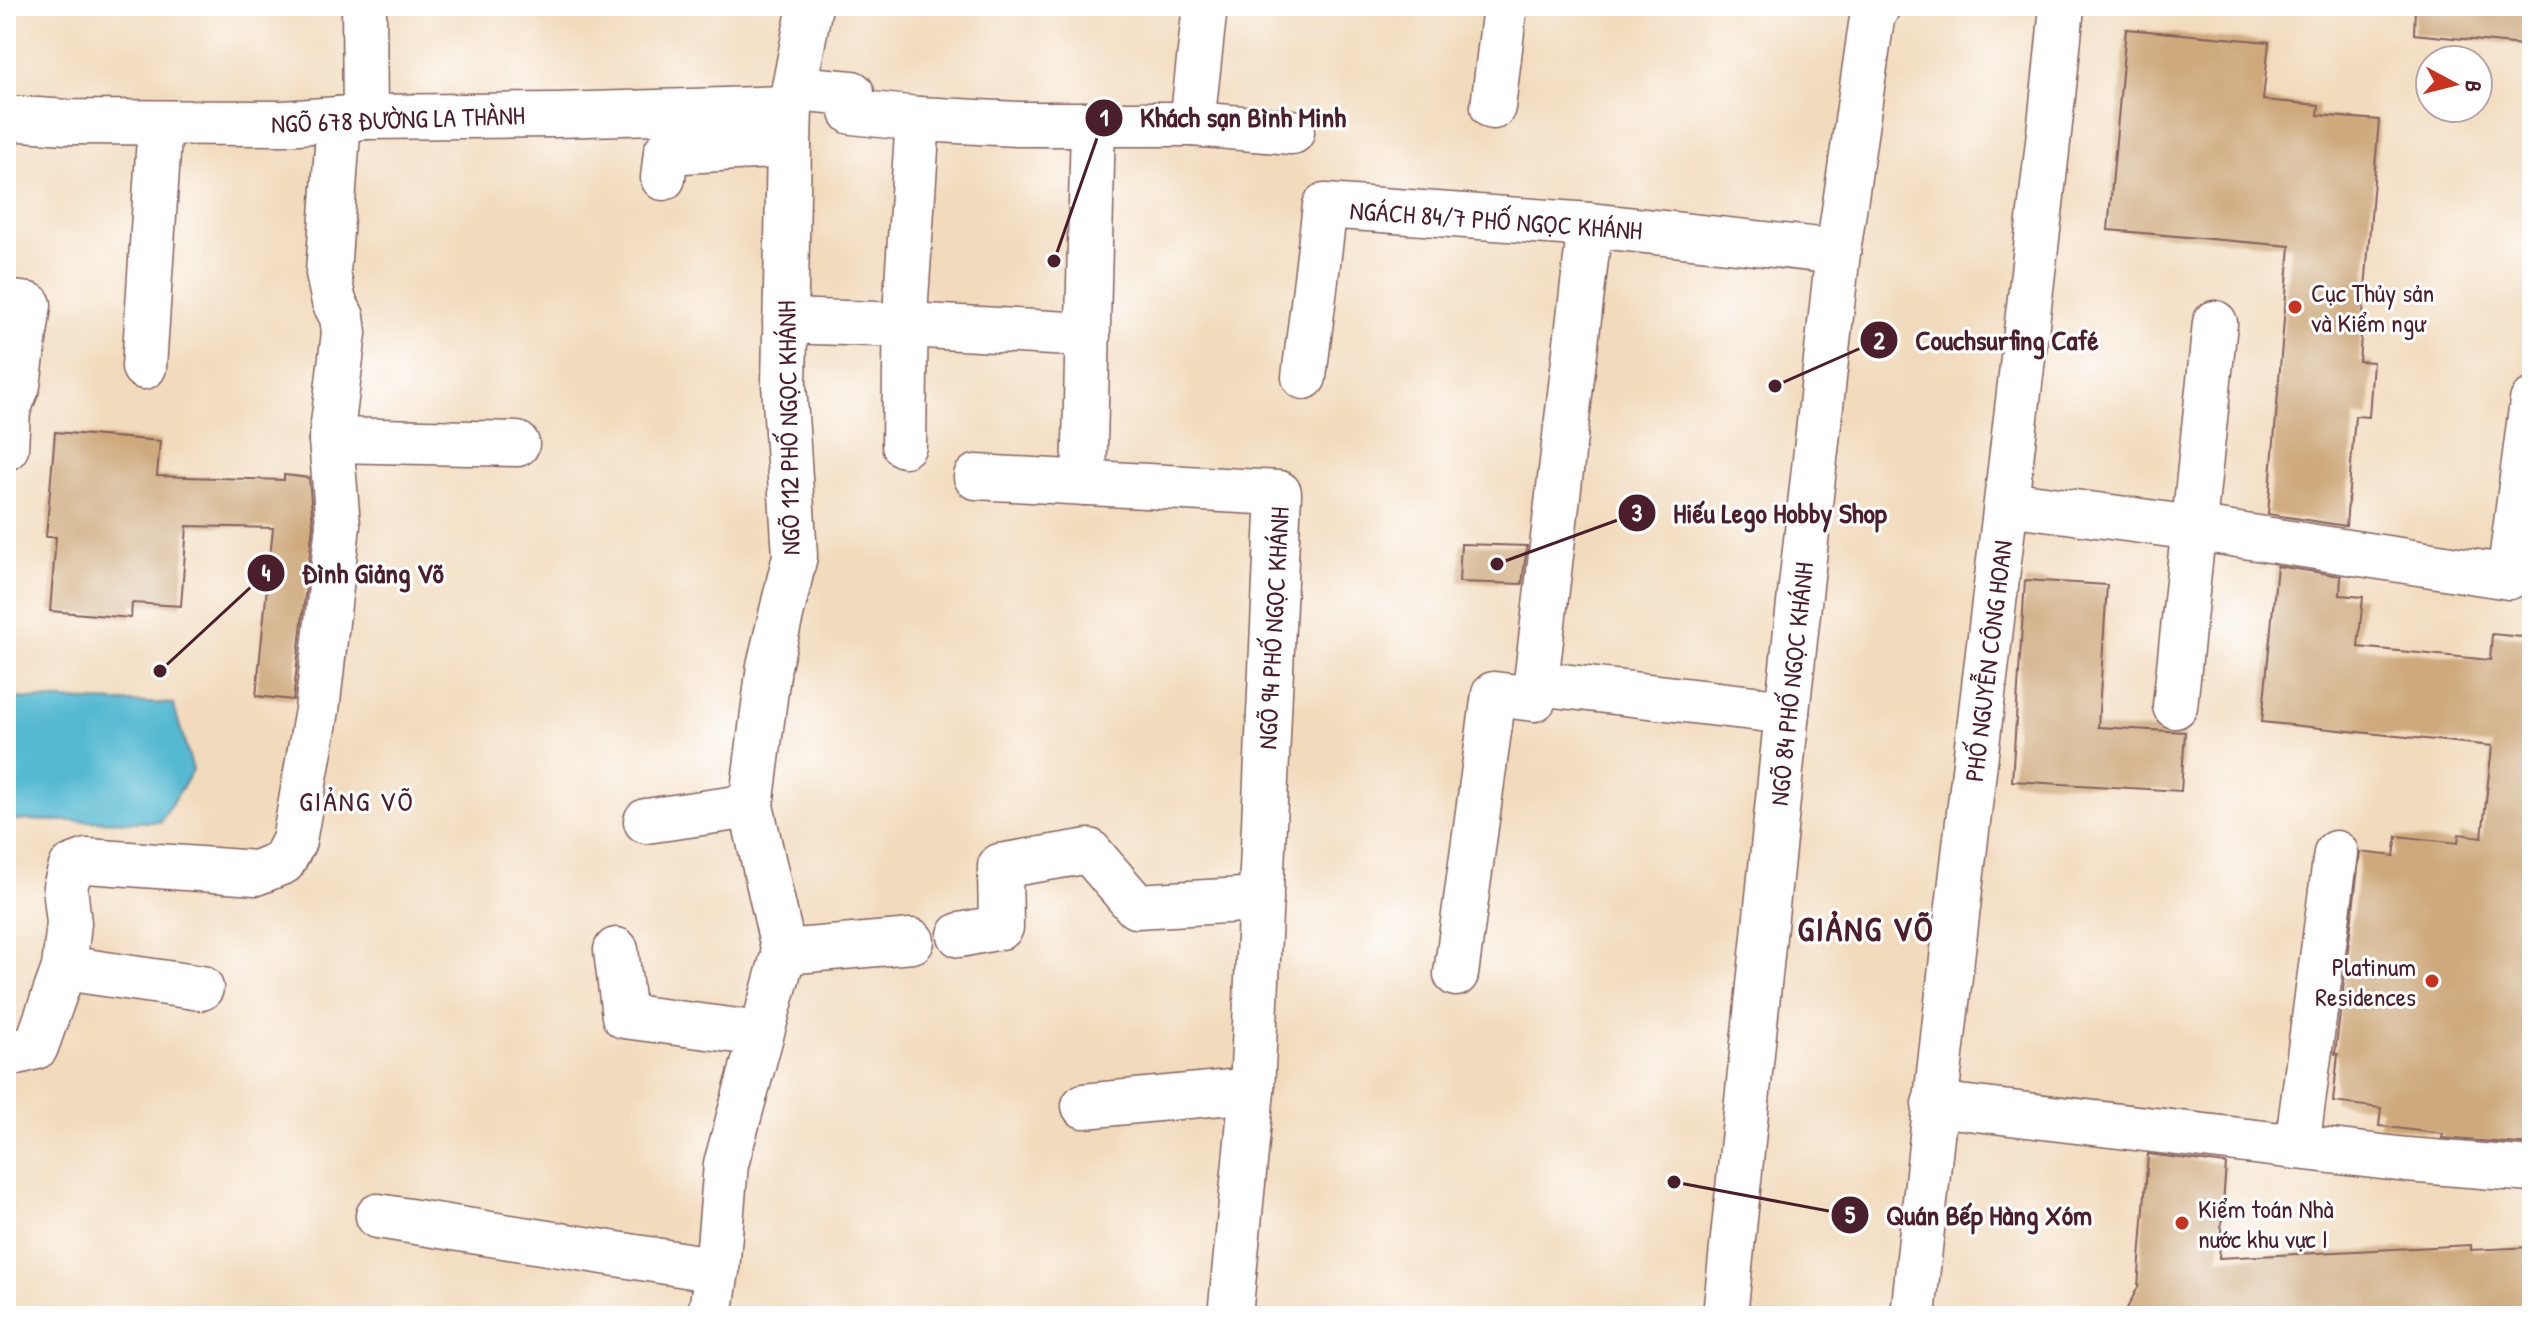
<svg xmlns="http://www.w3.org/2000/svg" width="2538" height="1322" font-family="'Patrick Hand',sans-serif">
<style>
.water{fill:#54b9d2;stroke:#4f6c7e;stroke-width:2}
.building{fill:#cea97c}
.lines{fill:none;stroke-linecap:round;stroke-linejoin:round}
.minor-casing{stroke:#85615e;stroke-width:47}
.minor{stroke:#fff;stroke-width:44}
.poi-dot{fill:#c8321e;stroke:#fff;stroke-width:3}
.labels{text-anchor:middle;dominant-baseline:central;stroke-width:6;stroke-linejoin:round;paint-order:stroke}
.street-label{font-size:26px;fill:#4a1f2b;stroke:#fff}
.poi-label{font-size:26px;fill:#4a1f2b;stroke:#fff;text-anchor:start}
.neighbourhood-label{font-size:28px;letter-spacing:2px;fill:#4a1f2b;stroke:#fff}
.district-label{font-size:34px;font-weight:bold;letter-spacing:2px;fill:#4a1f2b;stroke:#fff}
.leader{fill:none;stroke:#4a1f2b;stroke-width:3}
.callout-dot{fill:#4a1f2b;stroke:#fff;stroke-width:3}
.mark-label{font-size:24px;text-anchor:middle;font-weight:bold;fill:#fff}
.callout-label{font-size:28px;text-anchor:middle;font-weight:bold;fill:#4a1f2b;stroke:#fff;stroke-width:6;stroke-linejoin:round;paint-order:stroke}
</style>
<rect width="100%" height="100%" fill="#fff"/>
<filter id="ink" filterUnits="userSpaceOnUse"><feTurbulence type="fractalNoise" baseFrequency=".0125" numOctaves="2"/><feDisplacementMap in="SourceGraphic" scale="16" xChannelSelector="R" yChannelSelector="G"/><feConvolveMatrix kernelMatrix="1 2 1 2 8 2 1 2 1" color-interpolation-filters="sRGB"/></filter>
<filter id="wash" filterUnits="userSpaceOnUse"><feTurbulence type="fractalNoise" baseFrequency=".006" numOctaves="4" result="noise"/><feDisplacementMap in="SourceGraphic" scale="32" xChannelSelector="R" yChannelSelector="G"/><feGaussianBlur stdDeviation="1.8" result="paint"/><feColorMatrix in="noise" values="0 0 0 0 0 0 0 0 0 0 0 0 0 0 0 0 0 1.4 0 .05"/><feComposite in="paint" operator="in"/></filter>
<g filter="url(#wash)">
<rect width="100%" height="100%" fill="#f2dbbd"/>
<!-- water -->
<polygon class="water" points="6,698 173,704 193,770 160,822 6,820"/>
<g id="blocks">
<!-- building -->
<g class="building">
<polygon points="2415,6 2532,6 2532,46 2414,34"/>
<polygon points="2126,29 2269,42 2263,100 2319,105 2318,115 2379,120 2359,361 2373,362 2369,417 2355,416 2346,526 2268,514 2290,246 2108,230"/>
<polygon points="55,432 160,441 157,476 284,480 284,475 309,478 313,525 293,700 256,696 273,528 187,526 181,606 132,603 131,618 50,611 56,537 46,537"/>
<polygon points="1461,544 1527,546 1522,584 1459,582"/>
<polygon points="2277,566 2341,576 2340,595 2363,597 2358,647 2490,660 2492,634 2532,638 2532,1145 2442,1138 2443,1134 2379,1126 2381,1108 2333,1102 2338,1054 2335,1054 2360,852 2394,856 2397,836 2458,843 2459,834 2482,837 2492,746 2262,722"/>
<polygon points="2025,580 2107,585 2098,727 2185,732 2181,791 2012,781"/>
<polygon points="2148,1154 2226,1164 2219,1258 2471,1245 2471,1250 2532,1247 2532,1316 2123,1316 2138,1287"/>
</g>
</g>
</g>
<g filter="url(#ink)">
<use href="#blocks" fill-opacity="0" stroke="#85615e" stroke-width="2"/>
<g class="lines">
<!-- minor casing -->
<g class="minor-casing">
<g id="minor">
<polyline points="364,6 365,117"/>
<polyline points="794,88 852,93 852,112 918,119 1018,124 1192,124 1292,132"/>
<polyline points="1493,107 1505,6"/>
<polyline points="6,118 68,122 284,123 365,117 556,115 790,108"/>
<polyline points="1192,124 1205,6"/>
<polyline points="663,178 666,152 789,145"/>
<polyline points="6,302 29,305 18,385 8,410 6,448"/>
<polyline points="785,321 906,325 1088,335"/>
<polyline points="144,367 160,123"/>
<polyline points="1304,377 1325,206 1590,225 1838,252"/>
<polyline points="331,440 517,444"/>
<polyline points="904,445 906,299 918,119"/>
<polyline points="976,477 1279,493 1252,1090 1230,1316"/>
<polyline points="1084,483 1093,124"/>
<polyline points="2007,503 2193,528 2509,577 2532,401"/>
<polyline points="1536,683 1787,712"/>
<polyline points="2175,706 2215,323"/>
<polyline points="646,821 751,806"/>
<polyline points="960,935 1001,927 1000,866 1089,851 1136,906 1261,899"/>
<polyline points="616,950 624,1016 761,1034"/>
<polyline points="784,952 912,941"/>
<polyline points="64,968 201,988"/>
<polyline points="1456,974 1494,694 1534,699 1590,225"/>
<polyline points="6,1055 36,1047 64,968 69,923 65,887 71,867 87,861 256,873 283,862 294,841 317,710 338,525 331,440 344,333 342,317 334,302 328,273 339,119"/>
<polyline points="1934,1104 2407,1160 2532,1170"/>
<polyline points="1084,1106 1252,1090"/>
<polyline points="2297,1147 2336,853"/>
<polyline points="378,1216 717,1270"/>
<polyline points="710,1316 717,1270 726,1164 784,952 751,806 769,666 795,556 784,384 789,145 790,108 810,6"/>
<polyline points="1725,1316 1787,712 1838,252 1872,18 1878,6"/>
<path d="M1913,1316C1944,1011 1982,706 2018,401C2033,269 2050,138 2062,6"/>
</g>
</g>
<!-- minor -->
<use href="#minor" class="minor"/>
</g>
</g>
<!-- markers -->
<g class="poi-dot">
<circle cx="2295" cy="307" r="8"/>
<circle cx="2432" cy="981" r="8"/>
<circle cx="2182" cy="1223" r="8"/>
</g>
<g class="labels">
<!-- street labels -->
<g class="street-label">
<text transform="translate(398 119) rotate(-2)">NGÕ 678 ĐƯỜNG LA THÀNH</text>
<text transform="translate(1496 220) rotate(4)">NGÁCH 84/7 PHỐ NGỌC KHÁNH</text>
<text transform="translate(788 428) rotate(-91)">NGÕ 112 PHỐ NGỌC KHÁNH</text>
<text transform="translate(1273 628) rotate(-87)">NGÕ 94 PHỐ NGỌC KHÁNH</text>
<text transform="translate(1988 661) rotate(-83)">PHỐ NGUYỄN CÔNG HOAN</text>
<text transform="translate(1791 684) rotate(-84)">NGÕ 84 PHỐ NGỌC KHÁNH</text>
</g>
<!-- poi labels -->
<g class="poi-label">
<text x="2311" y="292">Cục Thủy sản<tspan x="2311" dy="30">và Kiểm ngư</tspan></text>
<text x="2416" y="966" text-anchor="end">Platinum<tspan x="2416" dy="30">Residences</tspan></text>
<text x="2198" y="1208">Kiểm toán Nhà<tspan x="2198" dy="30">nước khu vực I</tspan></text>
</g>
<!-- neighbourhood labels -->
<g class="neighbourhood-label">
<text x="357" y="801">GIẢNG VÕ</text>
</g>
<!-- district labels -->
<g class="district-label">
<text x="1866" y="929">GIẢNG VÕ</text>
</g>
</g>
<!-- callouts -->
<path class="leader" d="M1054 261L1104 118M1775 386L1879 340M1497 564L1637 513M160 671L266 573M1674 1182L1850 1215"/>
<g class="callout-dot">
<circle cx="1054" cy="261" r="8"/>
<circle cx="1775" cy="386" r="8"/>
<circle cx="1497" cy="564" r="8"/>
<circle cx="160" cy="671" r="8"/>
<circle cx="1674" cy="1182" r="8"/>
<circle cx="1104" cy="118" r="20"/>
<circle cx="1879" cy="340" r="20"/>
<circle cx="1637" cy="513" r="20"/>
<circle cx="266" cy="573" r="20"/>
<circle cx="1850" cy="1215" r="20"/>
</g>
<g class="mark-label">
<text x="1104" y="126">1</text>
<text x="1879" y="349">2</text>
<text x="1637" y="521">3</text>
<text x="266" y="581">4</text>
<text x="1850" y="1223">5</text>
</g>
<g class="callout-label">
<text x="1243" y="127">Khách sạn Bình Minh</text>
<text x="2007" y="350">Couchsurfing Café</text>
<text x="1780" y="523">Hiếu Lego Hobby Shop</text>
<text x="373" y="583">Đình Giảng Võ</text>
<text x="1989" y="1225">Quán Bếp Hàng Xóm</text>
</g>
<!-- margin -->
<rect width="2538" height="1322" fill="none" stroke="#fff" stroke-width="32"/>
<!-- north arrow -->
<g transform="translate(2454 84) rotate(97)"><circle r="38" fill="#ffffff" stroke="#b7a5aa" stroke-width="2"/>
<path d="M0-6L14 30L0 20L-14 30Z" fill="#c8321e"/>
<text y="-12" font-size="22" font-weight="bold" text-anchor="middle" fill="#4a1f2b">B</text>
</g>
</svg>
